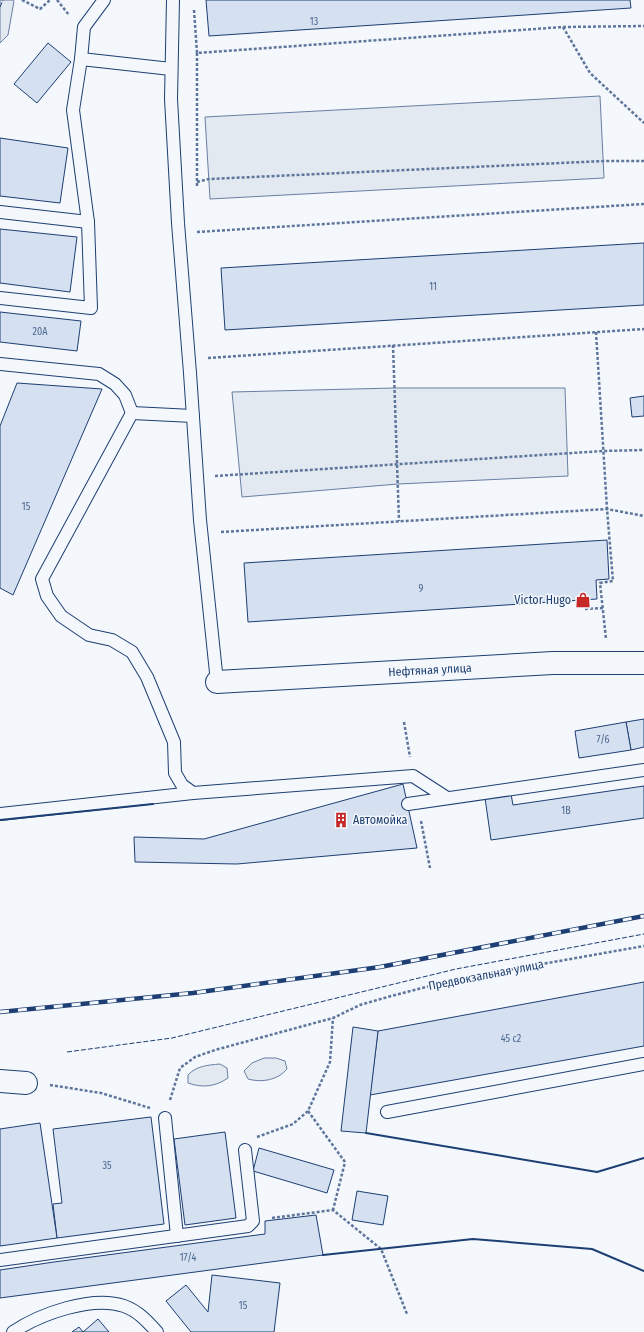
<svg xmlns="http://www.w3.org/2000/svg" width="644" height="1332" font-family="'Fira Sans Condensed',sans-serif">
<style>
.green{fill:#e3e9f0;stroke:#687fa3}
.building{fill:#d5e0f0;stroke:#1d3f73}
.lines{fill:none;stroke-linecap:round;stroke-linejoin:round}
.service-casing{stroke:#1d3f73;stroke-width:14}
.minor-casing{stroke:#1d3f73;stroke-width:24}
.path{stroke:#5e769c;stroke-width:2.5;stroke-dasharray:3 2;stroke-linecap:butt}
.service{stroke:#f4f7fb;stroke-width:12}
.minor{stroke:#f4f7fb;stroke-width:22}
.rail-casing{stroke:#1d3f73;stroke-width:4.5}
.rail{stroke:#f4f7fb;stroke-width:3;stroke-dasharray:9;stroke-linecap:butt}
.fence{stroke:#1d3f73;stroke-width:1;stroke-dasharray:5 2;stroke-linecap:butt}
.wall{stroke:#1d3f73;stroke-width:2}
.labels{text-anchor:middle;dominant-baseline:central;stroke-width:3;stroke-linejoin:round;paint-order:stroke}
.number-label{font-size:10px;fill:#4b6792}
.poi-label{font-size:12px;fill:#1d3f73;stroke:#f4f7fb;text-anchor:end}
.street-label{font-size:12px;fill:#1d3f73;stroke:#f4f7fb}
</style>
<rect width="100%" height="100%" fill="#f4f7fb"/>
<!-- green -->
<g class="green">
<polygon points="0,0 13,0 14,1 8,35 0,43"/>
<polygon points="600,96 604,178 210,199 205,117"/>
<polygon points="394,388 565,388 568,476 398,484 242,497 232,392"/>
<path d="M264,1058H276L285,1061L287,1069C278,1080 262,1083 248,1079L244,1071L252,1063Z"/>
<path d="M220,1064L227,1068L228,1078C215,1087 202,1088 188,1083V1075C196,1066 208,1065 220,1064Z"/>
</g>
<!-- building -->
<g class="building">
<polygon points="206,0 630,0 631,8 209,36"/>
<polygon points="48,43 71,62 37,103 14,84"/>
<polygon points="0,138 68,148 60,203 0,196"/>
<polygon points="0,229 77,237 70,292 0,283"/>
<polygon points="644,243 644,305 225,330 221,268"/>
<polygon points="0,312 81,321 77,351 0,342"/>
<polygon points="17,383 102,389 13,595 0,588 0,426"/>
<polygon points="644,396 644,416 632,417 630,398"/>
<polygon points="607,540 609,579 596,580 597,599 248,622 244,563"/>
<polygon points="644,719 644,747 631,750 626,722"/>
<polygon points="626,722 631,750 579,758 575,731"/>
<polygon points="403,784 417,848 237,864 135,862 134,837 204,839"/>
<polygon points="644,786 644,818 491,840 485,798 511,794 513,805"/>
<polygon points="644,982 644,1046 370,1095 378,1031"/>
<polygon points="353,1027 378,1031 366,1133 341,1131"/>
<polygon points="151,1117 164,1224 57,1238 53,1204 62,1203 53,1129"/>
<polygon points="40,1123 57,1238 0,1246 0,1129"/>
<polygon points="225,1132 236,1218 185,1225 174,1139"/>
<polygon points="259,1148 334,1170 327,1193 253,1171"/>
<polygon points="357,1191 388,1196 383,1225 352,1220"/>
<polygon points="316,1215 323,1255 0,1298 0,1270 54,1262 265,1234 265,1221"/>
<polygon points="212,1275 280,1283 274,1332 191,1332 166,1301 186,1285 208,1312"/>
<polygon points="98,1319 109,1332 72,1332 79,1327 83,1332"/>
</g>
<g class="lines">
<!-- service casing -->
<g class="service-casing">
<g id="service">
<polyline points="173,0 171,99 178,223 190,373 200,520 217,682"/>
<polyline points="81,59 171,69"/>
<polyline points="0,212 88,222"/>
<polyline points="0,298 91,308 88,222 73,110 81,59 84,27 104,0"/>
<polyline points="0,364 99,374 115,384 125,395 132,413"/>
<polyline points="193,793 182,785 175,773 174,742 147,677 132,652 112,640 89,635 61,616 47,596 42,579 132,413 193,416"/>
<polyline points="408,804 644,770"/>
<polyline points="0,814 193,793 413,776 447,798"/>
<polyline points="387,1112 644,1064"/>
<polyline points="165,1118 177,1236"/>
<polyline points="0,1260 248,1226 253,1221 245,1150"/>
<path d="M13,1332C40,1314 92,1295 124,1306C138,1311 147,1321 157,1332"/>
</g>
</g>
<!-- minor casing -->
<g class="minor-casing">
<g id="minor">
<polyline points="217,682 553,663 644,663"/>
<polyline points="0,1081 26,1083"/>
</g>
</g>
<!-- path -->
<g class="path">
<polyline points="22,0 40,9 50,0"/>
<polyline points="57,0 69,15"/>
<polyline points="194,10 197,53 563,27 644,26"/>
<polyline points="563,27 590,73 644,123"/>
<polyline points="197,182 209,179 604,161 644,161"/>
<polyline points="197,186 197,53"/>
<polyline points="197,232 644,204"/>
<polyline points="596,332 607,509 613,581 600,583 606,639"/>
<polyline points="393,345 399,521"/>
<polyline points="208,358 644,329"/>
<polyline points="215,476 603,451 644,450"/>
<polyline points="221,532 607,509 644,516"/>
<polyline points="583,600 584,609 603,608"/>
<polyline points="404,722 410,757"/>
<polyline points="421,821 430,868"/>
<polyline points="50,1085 101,1093 150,1108"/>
<polyline points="170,1100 180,1068 195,1057 215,1050 333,1018 360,1005 391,996 457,979 644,946"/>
<polyline points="308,1111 345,1162 333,1210"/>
<polyline points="257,1137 293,1124 308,1111 330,1062 333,1018"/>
<polyline points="272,1218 333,1210 381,1249 407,1314"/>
</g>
<!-- service -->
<use href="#service" class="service"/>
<!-- minor -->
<use href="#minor" class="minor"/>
<!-- rail casing -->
<g class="rail-casing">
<polyline id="rail" points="0,1012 193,993 380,967 644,916"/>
</g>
<!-- rail -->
<use href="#rail" class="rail"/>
<!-- fence -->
<g class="fence">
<polyline points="0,7 3,0"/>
<polyline points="67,1052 172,1038 456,969 644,934"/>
</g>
<!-- wall -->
<g class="wall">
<polyline points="0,820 153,804"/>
<polyline points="366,1133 597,1172 644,1158"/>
<polyline points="323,1255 473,1239 592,1249 644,1271"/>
</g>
</g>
<!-- icons -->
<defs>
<g id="shop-bare" transform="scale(1.2)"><path d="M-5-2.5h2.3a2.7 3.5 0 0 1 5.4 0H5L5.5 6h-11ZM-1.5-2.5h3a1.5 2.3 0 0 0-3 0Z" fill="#c62828" stroke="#f4f7fb" stroke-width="2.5" paint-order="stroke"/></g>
<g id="building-bare" transform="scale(1.2)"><path d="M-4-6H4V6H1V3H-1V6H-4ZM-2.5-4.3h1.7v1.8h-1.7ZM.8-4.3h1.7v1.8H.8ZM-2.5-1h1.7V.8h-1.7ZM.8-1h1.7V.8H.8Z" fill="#c62828" stroke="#f4f7fb" stroke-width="2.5" paint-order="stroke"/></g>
</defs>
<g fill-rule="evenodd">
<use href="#shop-bare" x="583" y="600"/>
<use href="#building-bare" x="341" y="820"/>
</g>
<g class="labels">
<!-- number labels -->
<g class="number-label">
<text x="314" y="22">13</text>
<text x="433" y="287">11</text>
<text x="40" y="332">20А</text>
<text x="26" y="507">15</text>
<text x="421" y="589">9</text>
<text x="603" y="740">7/6</text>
<text x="566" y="811">1В</text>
<text x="511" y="1039">45 с2</text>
<text x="107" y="1166">35</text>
<text x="188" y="1258">17/4</text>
<text x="243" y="1306">15</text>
</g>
<!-- poi labels -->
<g class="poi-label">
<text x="571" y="600">Victor Hugo</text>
<text x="353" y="820" text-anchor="start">Автомойка</text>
</g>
<!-- street labels -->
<g class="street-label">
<text transform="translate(430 670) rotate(-3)">Нефтяная улица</text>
<text transform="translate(486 975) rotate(-11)">Предвокзальная улица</text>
</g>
</g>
</svg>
